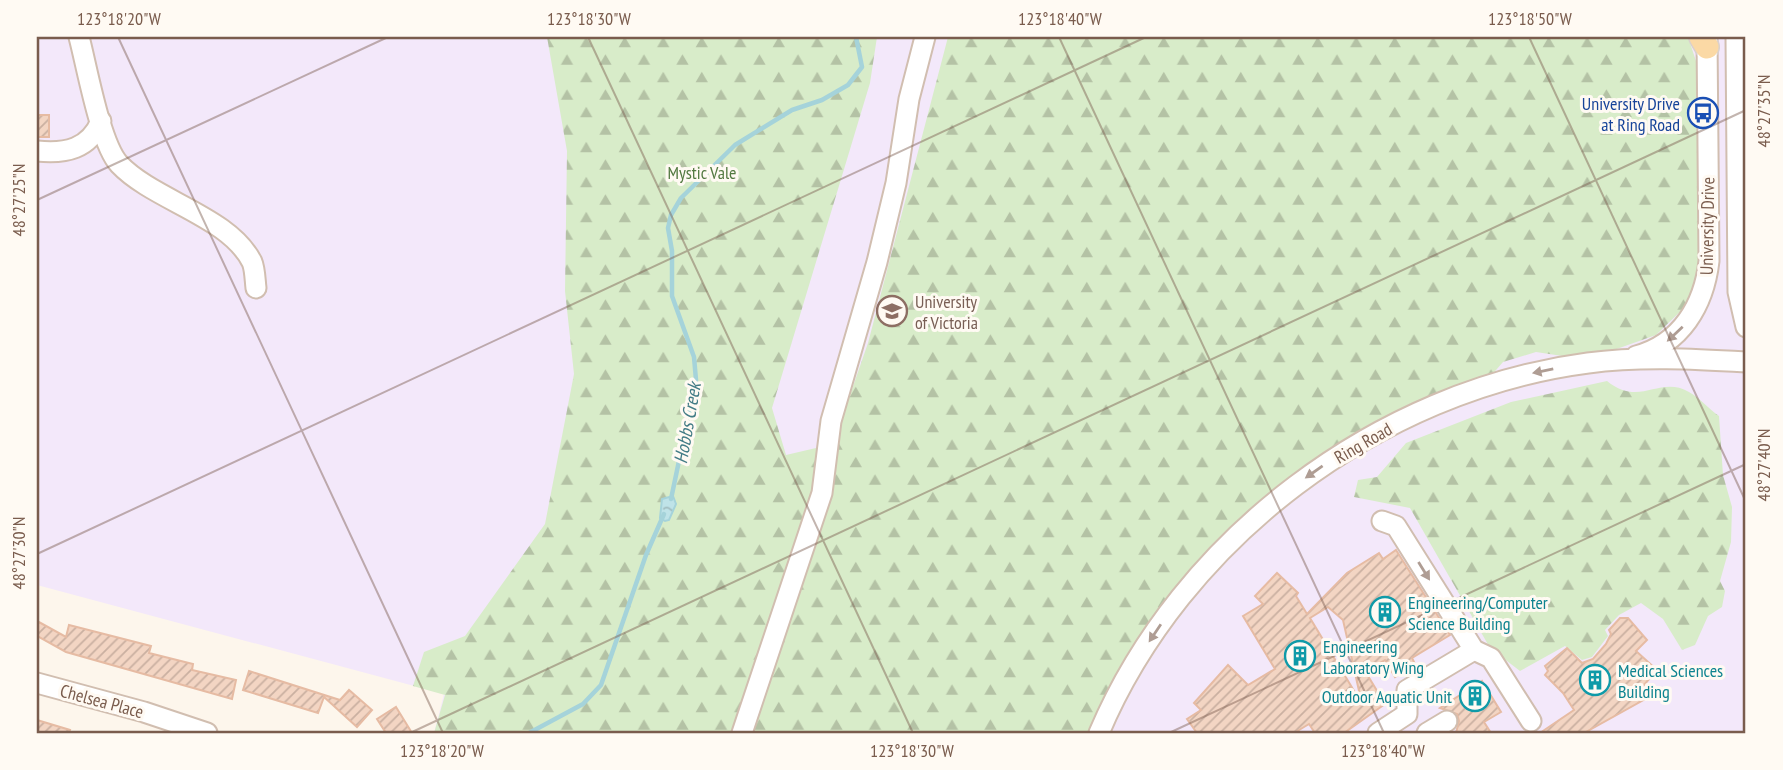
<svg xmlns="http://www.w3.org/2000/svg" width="1783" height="770" font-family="'PT Sans Narrow',sans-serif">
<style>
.education{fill:#f3e8fa}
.forest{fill:url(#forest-firs)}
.water{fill:url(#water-ripples);stroke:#a5d3da;stroke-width:2}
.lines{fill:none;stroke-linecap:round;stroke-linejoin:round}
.stream{stroke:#a5d3da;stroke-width:4.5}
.building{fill:url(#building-hatch);stroke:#e6bba3;stroke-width:2;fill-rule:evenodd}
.minor-casing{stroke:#d1beb0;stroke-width:23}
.major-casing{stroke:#dad1cd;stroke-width:26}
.minor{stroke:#fff;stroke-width:19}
.major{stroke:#fbd9a5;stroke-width:23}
.oneway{fill:#af9d94}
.ticks{fill:none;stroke:#7a5c4d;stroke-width:2;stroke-opacity:0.45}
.labels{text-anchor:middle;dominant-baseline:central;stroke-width:6;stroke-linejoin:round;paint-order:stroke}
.transit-label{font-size:18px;fill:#164399;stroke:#fffaf3;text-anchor:end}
.park-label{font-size:18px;fill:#537a41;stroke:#fffaf3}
.street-label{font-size:18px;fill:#7a5c4d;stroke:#fffaf3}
.education-label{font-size:18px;fill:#785e54;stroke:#fffaf3;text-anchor:start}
.culture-label{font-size:18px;fill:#0d838f;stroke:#fffaf3;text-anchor:start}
.water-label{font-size:19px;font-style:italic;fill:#437c86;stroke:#fffaf3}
.neatline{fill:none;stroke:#7a5c4d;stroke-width:2.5}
.ticks-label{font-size:18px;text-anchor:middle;fill:#7a5c4d}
</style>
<defs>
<pattern id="forest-firs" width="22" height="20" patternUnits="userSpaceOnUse" patternTransform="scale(1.75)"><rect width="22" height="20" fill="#d8ecc9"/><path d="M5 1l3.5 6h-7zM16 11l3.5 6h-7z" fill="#b4c2a5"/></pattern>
<pattern id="water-ripples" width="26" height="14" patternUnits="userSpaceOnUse" patternTransform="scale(1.75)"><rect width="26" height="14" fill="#bfe3e8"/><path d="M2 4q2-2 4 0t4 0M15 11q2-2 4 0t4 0" fill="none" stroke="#a0bbbe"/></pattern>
<pattern id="building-hatch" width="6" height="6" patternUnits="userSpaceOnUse" patternTransform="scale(1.75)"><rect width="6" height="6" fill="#f3d5c3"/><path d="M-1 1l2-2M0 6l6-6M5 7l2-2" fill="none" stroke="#cab0a1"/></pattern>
</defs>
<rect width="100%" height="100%" fill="#fdf6ec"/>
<!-- education -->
<polygon class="education" points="37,37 1746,37 1746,733 434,733 444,694 37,585"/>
<!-- forest -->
<g class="forest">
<polygon points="547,37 877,37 870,83 772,408 786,455 833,444 868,343 948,37 1688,37 1698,67 1698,275 1687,305 1656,335 1611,351 1569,357 1536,352 1503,362 1490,377 1242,521 1091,733 434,733 445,695 413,686 424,652 465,636 545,524 574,374 565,291 567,151"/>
<path d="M1607,381C1640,408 1659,375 1689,392C1700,398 1709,409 1719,416L1723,475L1732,507L1731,542L1720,581L1725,591L1722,607L1708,616L1695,645L1682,650L1663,619L1641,603L1619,615L1605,630L1608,636L1592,657L1582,660L1565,646L1520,671L1490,648L1410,508L1354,497L1358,480L1377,477L1406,443L1511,402Z"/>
</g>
<!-- water -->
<polygon class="water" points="673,496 676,504 669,520 665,521 660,518 662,499"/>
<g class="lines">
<!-- stream -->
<g class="stream">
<polyline points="671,499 696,380 694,357 672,296 672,251 668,228 671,215 681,198 735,145 792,110 822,100 848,85 862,67 856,37"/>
<polyline points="529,733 583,704 601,685 646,555 664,514"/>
</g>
</g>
<!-- building -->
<g class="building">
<rect x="37" y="115" width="12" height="22"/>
<path d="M1396,550L1450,635L1412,658L1415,664L1395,677L1385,660L1365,671L1385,704L1344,733H1315L1309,724L1294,733H1197L1187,719L1201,710L1194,703L1228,665L1248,685L1275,669L1243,616L1263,604L1255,596L1277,573L1298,593L1296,596L1307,614L1347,573L1379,553L1383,559ZM1328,607L1343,620L1362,704L1310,618Z"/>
<polygon points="1620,618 1628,618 1647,640 1636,651 1657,670 1643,686 1647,698 1584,733 1540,733 1574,710 1563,693 1545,675 1548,671 1545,666 1567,648 1582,663 1593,659 1606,644 1611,634 1609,630"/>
<polygon points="37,621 66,637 69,625 151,646 149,653 193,664 192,670 236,680 232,699 66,652 37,636"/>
<polygon points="249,671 340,700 349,690 372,710 357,727 324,697 318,713 243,690"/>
<polygon points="1482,681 1501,712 1484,722 1491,733 1456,733 1459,721 1457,714 1440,708"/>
<polygon points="396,707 412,733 386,733 377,719"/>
<polygon points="37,720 70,730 69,733 37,733"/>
</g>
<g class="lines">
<!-- minor casing -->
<g class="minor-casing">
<g id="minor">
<path d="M79,37C87,67 100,143 119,164C154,201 229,216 252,262C255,269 255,280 256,288"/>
<polyline points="1736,37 1738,292 1746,327"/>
<path d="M37,151C66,154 89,149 101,121"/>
<path d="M1636,356C1681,344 1704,305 1709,261L1707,37"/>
<polyline points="1382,521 1396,526 1474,650 1491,658 1531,721"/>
<polyline points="37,683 144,712 207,733"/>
<polyline points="742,733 822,493 831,421 877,262 896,183 909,99 925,37"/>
<path d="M1099,733C1181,539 1379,390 1588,363C1640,356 1694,359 1746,362"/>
<polyline points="1378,733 1407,714 1407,690 1474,650"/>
<polyline points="1427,733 1447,721"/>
</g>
</g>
<!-- major casing -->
<g class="major-casing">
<polyline id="major" points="1701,37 1707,47"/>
</g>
<!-- minor -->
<use href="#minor" class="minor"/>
<!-- major -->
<use href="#major" class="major"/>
</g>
<!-- one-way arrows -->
<defs><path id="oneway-solid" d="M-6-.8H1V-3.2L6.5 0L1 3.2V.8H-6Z" transform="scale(1.75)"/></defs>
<g class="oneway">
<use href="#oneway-solid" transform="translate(1675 334) rotate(137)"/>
<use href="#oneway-solid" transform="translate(1543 371) rotate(168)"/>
<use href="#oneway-solid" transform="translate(1314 472) rotate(145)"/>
<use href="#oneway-solid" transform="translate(1424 571) rotate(58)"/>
<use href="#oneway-solid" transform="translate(1155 633) rotate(124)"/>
</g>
<!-- ticks -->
<path class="ticks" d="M118,37L443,733M588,37L913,733M1059,37L1384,733M1529,37L1746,502M37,200L388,37M37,554L1146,37M410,733L1746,110M1169,733L1746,464"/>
<!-- icons -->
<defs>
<g id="bus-ring" transform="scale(1.575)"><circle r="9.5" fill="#fffaf3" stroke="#1a4fb4" stroke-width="1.5"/><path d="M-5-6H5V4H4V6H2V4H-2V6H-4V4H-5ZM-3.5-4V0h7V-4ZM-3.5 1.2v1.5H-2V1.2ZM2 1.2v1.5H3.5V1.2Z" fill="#1a4fb4"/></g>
<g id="university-ring" transform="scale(1.575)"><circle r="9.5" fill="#fffaf3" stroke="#8d6e63" stroke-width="1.5"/><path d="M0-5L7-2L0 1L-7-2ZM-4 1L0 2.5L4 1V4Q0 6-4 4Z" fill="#8d6e63"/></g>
<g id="building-ring" transform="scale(1.575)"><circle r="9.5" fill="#fffaf3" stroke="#0f9aa8" stroke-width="1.5"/><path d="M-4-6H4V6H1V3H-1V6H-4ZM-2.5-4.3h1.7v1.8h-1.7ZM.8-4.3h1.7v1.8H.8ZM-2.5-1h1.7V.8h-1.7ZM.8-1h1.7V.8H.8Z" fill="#0f9aa8"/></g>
</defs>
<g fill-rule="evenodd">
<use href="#bus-ring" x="1703" y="113"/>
<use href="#university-ring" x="892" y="311"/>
<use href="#building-ring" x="1385" y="612"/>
<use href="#building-ring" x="1300" y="656"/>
<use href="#building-ring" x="1595" y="680"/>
<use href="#building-ring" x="1475" y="696"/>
</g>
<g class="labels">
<!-- transit labels -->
<g class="transit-label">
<text x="1680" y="103">University Drive<tspan x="1680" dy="21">at Ring Road</tspan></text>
</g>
<!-- park labels -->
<g class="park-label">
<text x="702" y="172">Mystic Vale</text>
</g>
<!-- street labels -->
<g class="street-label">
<text transform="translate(1707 226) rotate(-89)">University Drive</text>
<text transform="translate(1363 443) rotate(-30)">Ring Road</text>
<text transform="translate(102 701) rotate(15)">Chelsea Place</text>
</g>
<!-- education labels -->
<g class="education-label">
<text x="915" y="301">University<tspan x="915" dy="21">of Victoria</tspan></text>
</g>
<!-- culture labels -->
<g class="culture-label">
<text x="1408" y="602">Engineering/Computer<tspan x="1408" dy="21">Science Building</tspan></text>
<text x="1323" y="646">Engineering<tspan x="1323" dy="21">Laboratory Wing</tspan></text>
<text x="1618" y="670">Medical Sciences<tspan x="1618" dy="21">Building</tspan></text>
<text x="1452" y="696" text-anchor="end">Outdoor Aquatic Unit</text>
</g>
<!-- water labels -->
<g class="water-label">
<text transform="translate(687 423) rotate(-80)">Hobbs Creek</text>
</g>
</g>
<!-- border -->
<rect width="1783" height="770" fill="none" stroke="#fffaf3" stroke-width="77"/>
<rect x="38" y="38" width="1706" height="694" class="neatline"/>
<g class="ticks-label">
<text x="119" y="25">123°18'20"W</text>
<text x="589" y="25">123°18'30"W</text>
<text x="1060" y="25">123°18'40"W</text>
<text x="1530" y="25">123°18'50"W</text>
<text transform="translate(1764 111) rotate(-90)" y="6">48°27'35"N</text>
<text transform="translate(19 200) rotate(-90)" y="6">48°27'25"N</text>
<text transform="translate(1764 465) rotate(-90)" y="6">48°27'40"N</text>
<text transform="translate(19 553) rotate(-90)" y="6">48°27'30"N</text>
<text x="442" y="757">123°18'20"W</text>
<text x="912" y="757">123°18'30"W</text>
<text x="1383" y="757">123°18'40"W</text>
</g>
</svg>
